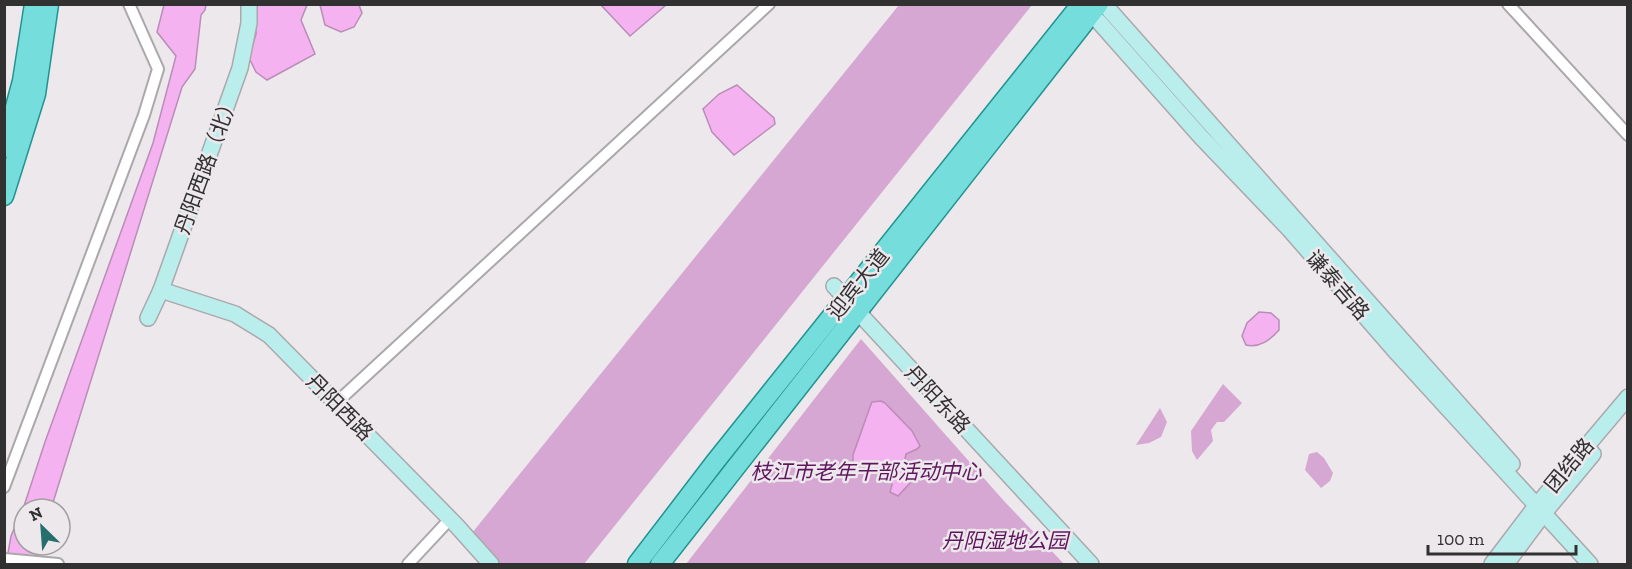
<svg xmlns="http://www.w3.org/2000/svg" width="1632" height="569" font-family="'Zilla Slab','Noto Sans SC',serif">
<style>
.green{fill:#d6a7d3}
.water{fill:#f4b3f0;stroke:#ba8cb7;stroke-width:1.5}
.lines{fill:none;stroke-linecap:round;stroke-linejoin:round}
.street-casing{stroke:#aba8ab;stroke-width:14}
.secondary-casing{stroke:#aba8ab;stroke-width:18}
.primary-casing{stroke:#229391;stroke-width:21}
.street{stroke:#fff;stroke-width:10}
.secondary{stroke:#baeeed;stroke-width:15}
.primary{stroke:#75dedc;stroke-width:18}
.labels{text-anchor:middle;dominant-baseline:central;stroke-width:5;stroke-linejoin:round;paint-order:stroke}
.street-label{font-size:21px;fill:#323132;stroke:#ece8eb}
.park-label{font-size:21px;font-style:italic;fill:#60165f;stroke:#ece8eb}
</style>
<rect width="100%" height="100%" fill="#ece8eb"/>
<!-- green -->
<g class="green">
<polygon points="899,5 1032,5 584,564 499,564 472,533"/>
<polygon points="861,339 1004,501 1064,564 686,564"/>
<polygon points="1223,384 1242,403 1224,422 1217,422 1211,430 1213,441 1197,460 1192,451 1191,431"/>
<polygon points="1160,408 1167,422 1161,437 1149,443 1136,445"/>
<polygon points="1317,452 1324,458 1333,473 1330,481 1321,488 1305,470 1309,454"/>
</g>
<!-- water -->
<g class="water">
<polygon points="164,5 206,5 205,10 201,15 195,69 182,87 51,509 24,509 24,545 40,545 34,564 6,564 11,536 24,506 45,442 153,143 176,56 157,32"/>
<polygon points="255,5 307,5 301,20 315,54 267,80 256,72 249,58 256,34"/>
<polygon points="320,5 359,5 362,13 354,27 341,32 325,25"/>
<polygon points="601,5 666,5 630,36"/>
<polygon points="737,85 774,118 775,124 734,155 712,132 703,109 719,94"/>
<path d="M1259,312L1271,313L1279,320V330C1270,340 1260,348 1246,345L1242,336L1247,323Z"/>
<polygon points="881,401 885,403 912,431 920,446 917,449 906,454 904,463 911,482 898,496 890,492 892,485 890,476 853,464 853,455 870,407 872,402"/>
</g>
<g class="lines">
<!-- street casing -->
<g class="street-casing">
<g id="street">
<polyline points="1508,4 1628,135"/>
<polyline points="336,403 769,4"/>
<polyline points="4,487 144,115 158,69 129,4"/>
<polyline points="4,559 58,564"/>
<polyline points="408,564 450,519"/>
</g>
</g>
<!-- secondary casing -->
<g class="secondary-casing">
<g id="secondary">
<polyline points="1089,4 1092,14 1201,137 1290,230 1397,353 1590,564"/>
<polyline points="1104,4 1512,464"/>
<polyline points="834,286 1091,564"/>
<polyline points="161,290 235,314 269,335 456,525 491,564"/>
<polyline points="148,318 161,290 240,68 249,23 249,4"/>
<polyline points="1492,564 1536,506 1628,397"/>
<polyline points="1506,564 1544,513 1593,454"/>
</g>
</g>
<!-- primary casing -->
<g class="primary-casing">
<g id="primary">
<polyline points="4,148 22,81 34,4"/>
<polyline points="4,196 36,94 49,4"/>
<polyline points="637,564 715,462 1081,4"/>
<polyline points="660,564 1099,4"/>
</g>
</g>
<!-- street -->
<use href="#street" class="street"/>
<!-- secondary -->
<use href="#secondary" class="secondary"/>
<!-- primary -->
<use href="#primary" class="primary"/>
</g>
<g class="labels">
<!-- street labels -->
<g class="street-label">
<text transform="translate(206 164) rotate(-70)">丹阳西路（北）</text>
<text transform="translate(858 284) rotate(-51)">迎宾大道</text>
<text transform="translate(1338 285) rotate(49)">谦泰吉路</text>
<text transform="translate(938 399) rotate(47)">丹阳东路</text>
<text transform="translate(340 407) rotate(45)">丹阳西路</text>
<text transform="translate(1569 465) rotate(-50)">团结路</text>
</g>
<!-- park labels -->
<g class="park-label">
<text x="866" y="471">枝江市老年干部活动中心</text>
<text x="1005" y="540">丹阳湿地公园</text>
</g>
</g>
<!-- border -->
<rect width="1632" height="569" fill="none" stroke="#323132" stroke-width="12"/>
<!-- north arrow -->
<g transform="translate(42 527) rotate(335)"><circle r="28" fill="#ece8eb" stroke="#a29fa1" stroke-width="1.5"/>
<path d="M0-4.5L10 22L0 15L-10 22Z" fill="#256f6d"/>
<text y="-9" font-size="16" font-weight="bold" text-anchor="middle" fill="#323132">N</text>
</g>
<!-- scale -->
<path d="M1428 545v9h148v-9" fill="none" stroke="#323132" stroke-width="3"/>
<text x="1437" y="545" font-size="18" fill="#323132" stroke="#ece8eb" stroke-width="4.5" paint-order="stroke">100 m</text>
</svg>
